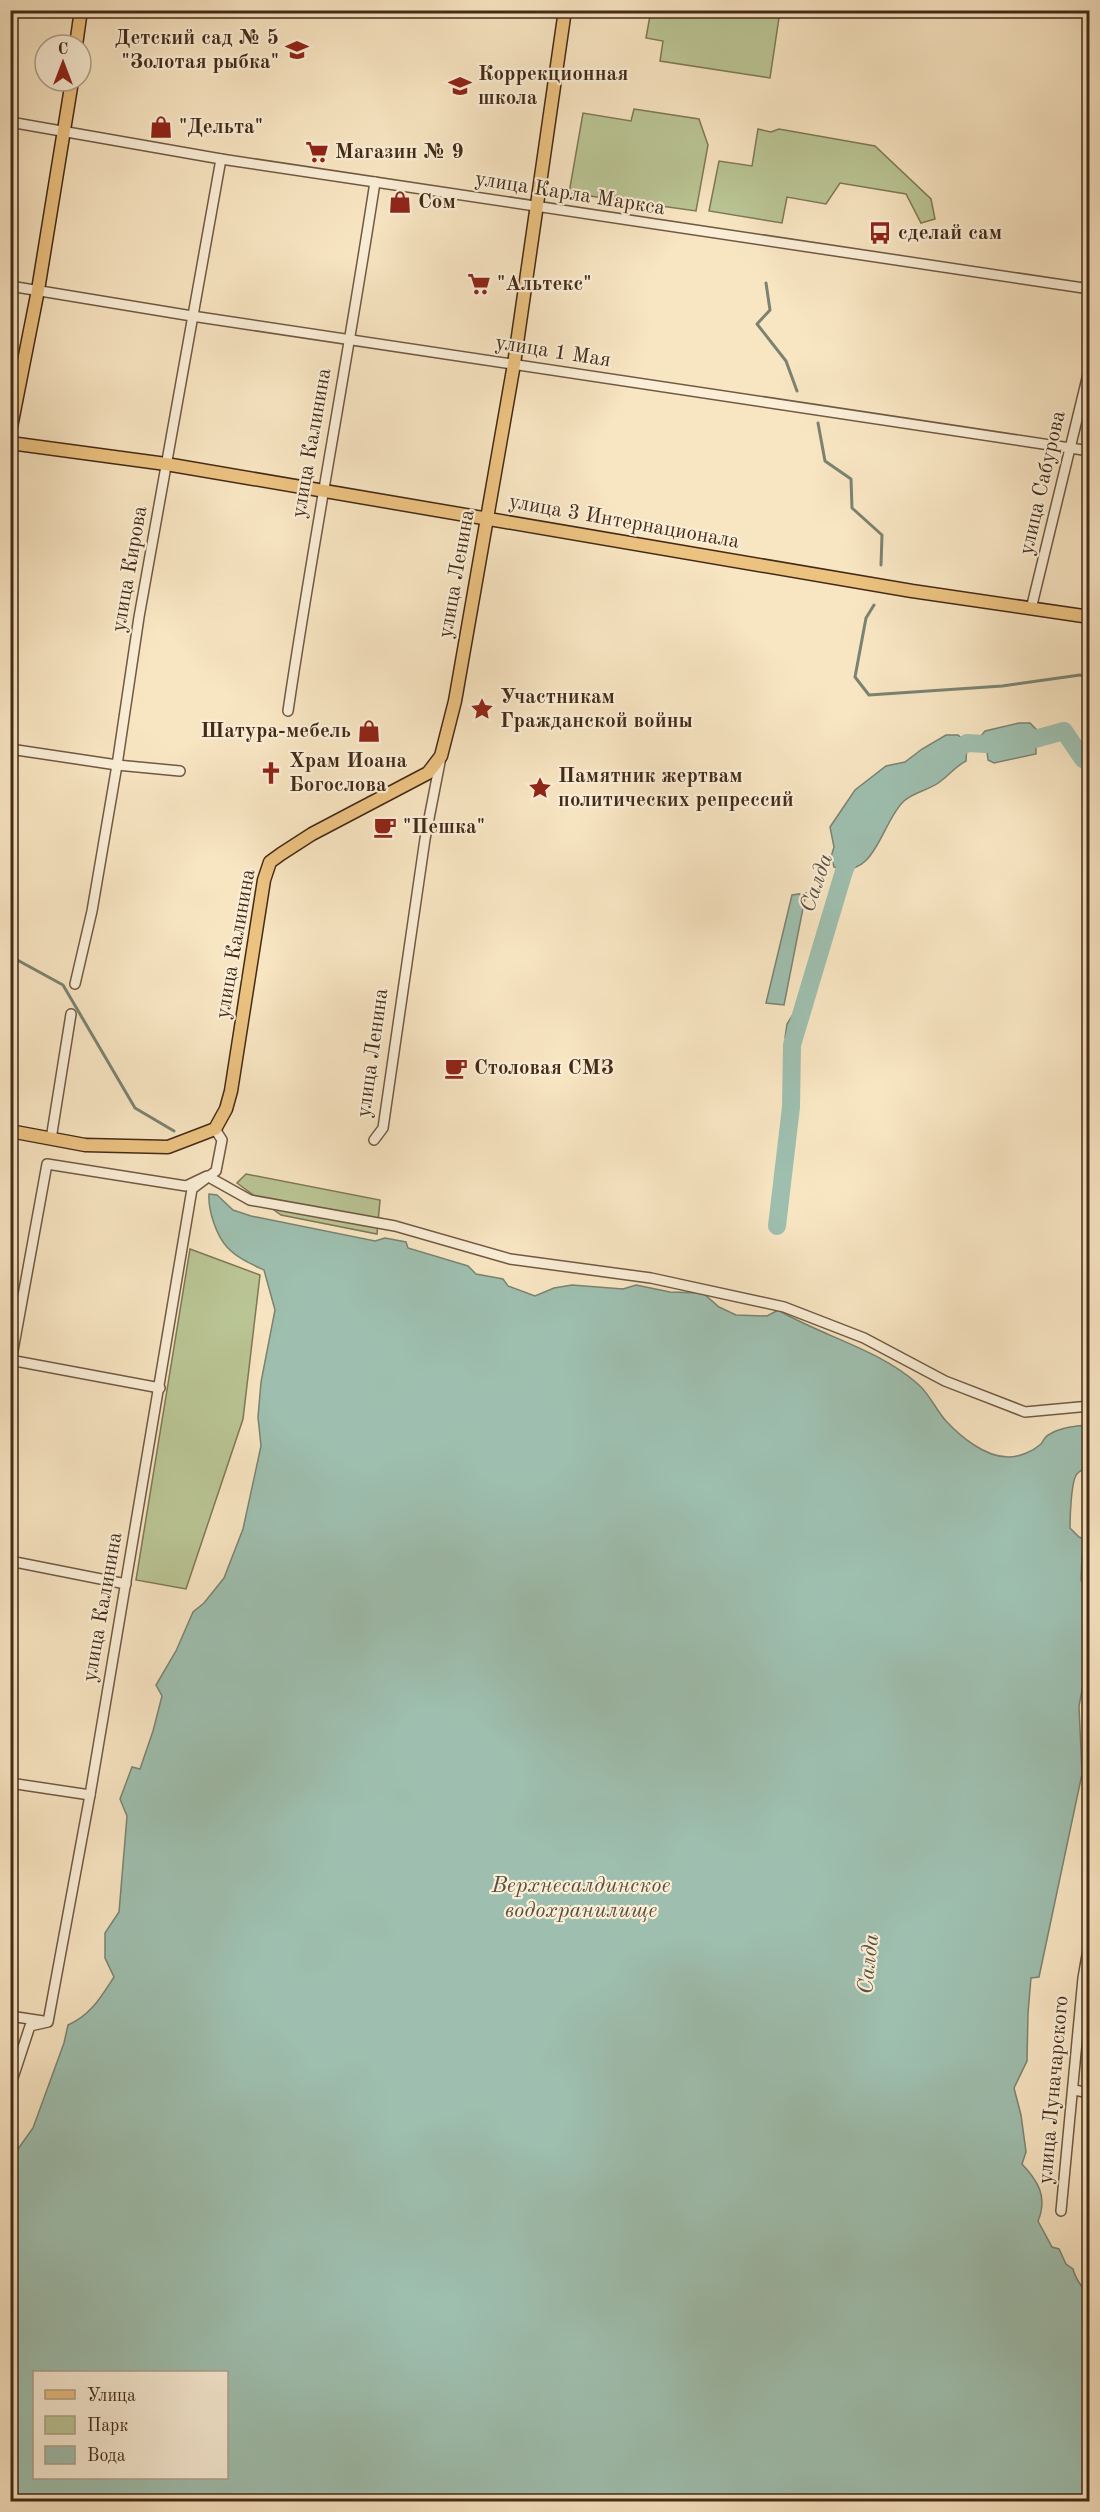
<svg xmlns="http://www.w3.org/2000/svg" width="1100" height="2512" font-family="'Old Standard TT',serif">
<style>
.green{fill:#bac595;stroke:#7f7856;stroke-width:1.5}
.water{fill:#9ebfaf;stroke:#7a8372;stroke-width:1.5;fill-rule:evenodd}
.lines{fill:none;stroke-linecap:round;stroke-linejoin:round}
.stream{stroke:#7a8372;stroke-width:3}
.river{stroke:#9ebfaf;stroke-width:18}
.minor-casing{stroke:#715942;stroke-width:12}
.major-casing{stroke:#442a17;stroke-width:15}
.minor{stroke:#faeed7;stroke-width:9}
.major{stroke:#ecc281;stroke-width:12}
.labels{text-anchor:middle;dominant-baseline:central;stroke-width:4.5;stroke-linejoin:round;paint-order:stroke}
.poi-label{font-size:21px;font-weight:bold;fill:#442a17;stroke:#faeed7;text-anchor:start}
.street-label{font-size:21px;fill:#442a17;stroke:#faeed7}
.water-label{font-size:22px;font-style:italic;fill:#5a4f3d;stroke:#faeed7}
</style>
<rect width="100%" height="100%" fill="#f8e5c2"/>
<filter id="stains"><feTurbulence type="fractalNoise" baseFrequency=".00333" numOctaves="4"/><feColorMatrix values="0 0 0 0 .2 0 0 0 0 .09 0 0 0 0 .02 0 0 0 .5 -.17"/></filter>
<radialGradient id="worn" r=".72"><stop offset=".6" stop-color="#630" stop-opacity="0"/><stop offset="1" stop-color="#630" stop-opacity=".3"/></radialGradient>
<!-- green -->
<g class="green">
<polygon points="651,10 780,11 770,78 660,61 663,41 646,38"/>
<polygon points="634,109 699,119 708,145 696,211 569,193 583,113 631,121"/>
<polygon points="758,129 771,132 779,129 875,146 931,199 935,219 921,223 906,194 840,183 826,204 787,197 782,223 709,211 719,161 752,166"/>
<polygon points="246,1174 380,1200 377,1234 281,1215 237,1183"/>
<polygon points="190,1249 260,1275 243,1419 186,1589 136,1580"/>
</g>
<!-- water -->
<g class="water">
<polygon points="1019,723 1030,723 1036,729 1036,754 994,763 988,760 986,744 981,736 985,731"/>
<path d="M946,735H958L967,743L966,761C955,767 950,774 941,781C930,790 914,792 904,801C881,822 876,881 834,867L831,857L834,847L830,827L855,790L886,766L905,762L922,749Z"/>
<polygon points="806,893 784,1005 766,1003 792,895"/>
<polygon points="808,990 810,1000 799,1039 796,1044 792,1045 785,1038 787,1024"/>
<path d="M209,1194L217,1195L233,1210L251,1216L375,1241L385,1238L406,1242L408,1248L468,1266L476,1274L503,1279L508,1286L535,1296L554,1288L572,1285L623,1289L636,1285L670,1292L703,1293L719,1307L736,1315L767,1316L778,1310C824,1337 879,1349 919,1385C930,1395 936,1410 946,1421C961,1437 985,1457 1008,1457C1019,1457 1032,1452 1041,1444C1044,1440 1045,1436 1050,1434C1062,1427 1076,1426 1089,1425V1466C1086,1468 1079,1471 1077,1474C1071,1480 1070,1519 1070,1528L1079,1537L1087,1540L1082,1556L1081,1580L1086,1588V1627L1090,1648L1079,1706L1082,1774L1039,1977L1031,1978L1028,2013L1027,2061L1014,2088L1021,2115L1026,2152L1022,2164C1038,2181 1048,2197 1038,2221L1052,2247L1059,2249L1066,2264L1073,2269C1076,2283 1086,2288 1089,2301L1090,2478L1082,2484L1084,2501H11L10,2210L15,2204L12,2183L13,2156L33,2128L64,2043L68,2025C91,2015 101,1997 114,1977L105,1958V1933L119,1912L127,1816L120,1799L132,1767L140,1769L153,1731L162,1696L156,1685L176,1651L193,1612L204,1603L224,1578L243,1529L261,1446L258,1417L261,1382L275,1310L264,1270C251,1264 237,1258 227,1247C216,1235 208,1210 209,1194ZM34,2372H226V2478H34Z"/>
</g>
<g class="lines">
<!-- stream -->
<g class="stream">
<polyline points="766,283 770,310 757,324 786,361 797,391"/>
<polyline points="818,423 825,461 851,479 852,508 882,535 881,565"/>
<polyline points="874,605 866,618 855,677 869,695 1002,686 1080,675 1090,677"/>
<polyline points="10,956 63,985 135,1108 174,1131"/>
</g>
<!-- river -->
<g class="river">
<polyline points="947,756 967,743 986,744 1035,739 1064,731 1083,759 1090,757"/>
<polyline points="777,1226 791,1107 792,1045 844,871 854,848"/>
</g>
<!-- minor casing -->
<g class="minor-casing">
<g id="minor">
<polyline points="10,122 221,159 1090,289"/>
<polyline points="10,286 192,316 1090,451"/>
<polyline points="1031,609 1090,366"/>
<path d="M288,711C314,535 348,359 375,182"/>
<polyline points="10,749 117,765 180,771"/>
<polyline points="75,984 92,911 117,765 139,617 221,159"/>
<polyline points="51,1139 71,1014"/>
<polyline points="374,1140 383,1128 425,839 441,757"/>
<polyline points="10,1360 160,1388"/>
<polyline points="10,1367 47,1164 186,1186 207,1176 250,1200 395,1226 510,1259 651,1278 784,1307 864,1338 945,1381 1025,1412 1090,1406"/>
<polyline points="10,1561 126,1584"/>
<polyline points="10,1783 90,1795"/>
<polyline points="10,2016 43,2021"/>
<polyline points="10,2087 30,2026 48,2022 90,1795 192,1189 216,1171 222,1140 215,1129"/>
<polyline points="1074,2090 1090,2093"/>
<polyline points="1061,2211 1083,1978 1090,1938"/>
</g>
</g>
<!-- major casing -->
<g class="major-casing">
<g id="major">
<polyline points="76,45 81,10"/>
<polyline points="10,432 38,290 72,81"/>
<polyline points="10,443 166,464 912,591 1090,617"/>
<polyline points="10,1131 85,1145 168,1147 215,1129 226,1109 231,1091 264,880 270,862 281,854 312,834 428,773 441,756 455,701 514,364 565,10"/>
</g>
</g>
<!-- minor -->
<use href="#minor" class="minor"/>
<!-- major -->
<use href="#major" class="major"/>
</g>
<!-- icons -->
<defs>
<g id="school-bare" transform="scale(1.8)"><path d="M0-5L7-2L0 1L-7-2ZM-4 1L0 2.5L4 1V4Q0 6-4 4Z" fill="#8f2418" stroke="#faeed7" stroke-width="2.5" paint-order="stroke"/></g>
<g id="shop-bare" transform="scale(1.8)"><path d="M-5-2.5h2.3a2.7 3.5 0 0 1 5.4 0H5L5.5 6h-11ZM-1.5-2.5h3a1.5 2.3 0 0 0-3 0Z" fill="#8f2418" stroke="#faeed7" stroke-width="2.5" paint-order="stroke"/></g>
<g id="supermarket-bare" transform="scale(1.8)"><path d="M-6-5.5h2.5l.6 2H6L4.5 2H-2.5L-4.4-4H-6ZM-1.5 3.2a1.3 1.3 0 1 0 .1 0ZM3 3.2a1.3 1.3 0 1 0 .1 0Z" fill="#8f2418" stroke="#faeed7" stroke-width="2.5" paint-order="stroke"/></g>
<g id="bus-bare" transform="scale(1.8)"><path d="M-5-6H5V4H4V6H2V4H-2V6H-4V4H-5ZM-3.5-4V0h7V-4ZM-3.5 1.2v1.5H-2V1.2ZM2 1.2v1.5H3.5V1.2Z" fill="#8f2418" stroke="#faeed7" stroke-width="2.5" paint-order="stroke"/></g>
<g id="sight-bare" transform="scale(1.8)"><path d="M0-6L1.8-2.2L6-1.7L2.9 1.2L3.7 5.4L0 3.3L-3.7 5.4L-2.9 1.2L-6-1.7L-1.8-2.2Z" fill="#8f2418" stroke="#faeed7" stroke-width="2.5" paint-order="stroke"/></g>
<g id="church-bare" transform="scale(1.8)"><path d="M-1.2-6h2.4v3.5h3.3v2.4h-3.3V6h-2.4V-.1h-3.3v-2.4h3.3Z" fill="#8f2418" stroke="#faeed7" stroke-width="2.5" paint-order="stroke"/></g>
<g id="cafe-bare" transform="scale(1.8)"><path d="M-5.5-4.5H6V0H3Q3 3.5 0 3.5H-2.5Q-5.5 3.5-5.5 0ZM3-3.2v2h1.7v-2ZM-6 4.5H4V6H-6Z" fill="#8f2418" stroke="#faeed7" stroke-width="2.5" paint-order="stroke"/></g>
</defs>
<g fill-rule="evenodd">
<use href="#school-bare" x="297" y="50"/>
<use href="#school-bare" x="460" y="86"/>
<use href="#shop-bare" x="161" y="127"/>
<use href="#supermarket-bare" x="317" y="152"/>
<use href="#shop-bare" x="400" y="202"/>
<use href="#bus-bare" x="880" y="233"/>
<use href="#supermarket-bare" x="479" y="284"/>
<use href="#sight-bare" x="482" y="709"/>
<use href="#shop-bare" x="369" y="731"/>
<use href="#church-bare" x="271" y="773"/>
<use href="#sight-bare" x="540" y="788"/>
<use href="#cafe-bare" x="385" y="827"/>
<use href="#cafe-bare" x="456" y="1068"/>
</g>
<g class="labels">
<!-- poi labels -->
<g class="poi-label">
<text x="279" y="38" text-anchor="end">Детский сад № 5<tspan x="279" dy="24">"Золотая рыбка"</tspan></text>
<text x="478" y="74">Коррекционная<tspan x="478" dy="24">школа</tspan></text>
<text x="179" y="127">"Дельта"</text>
<text x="335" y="152">Магазин № 9</text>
<text x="418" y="202">Сом</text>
<text x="898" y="233">сделай сам</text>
<text x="497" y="284">"Альтекс"</text>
<text x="500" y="697">Участникам<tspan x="500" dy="24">Гражданской войны</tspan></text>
<text x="351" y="731" text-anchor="end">Шатура-мебель</text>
<text x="289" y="761">Храм Иоана<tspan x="289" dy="24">Богослова</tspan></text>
<text x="558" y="776">Памятник жертвам<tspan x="558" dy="24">политических репрессий</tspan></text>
<text x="403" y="827">"Пешка"</text>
<text x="474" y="1068">Столовая СМЗ</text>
</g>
<!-- street labels -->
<g class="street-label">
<text transform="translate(570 194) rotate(9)">улица Карла Маркса</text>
<text transform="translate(553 352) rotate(9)">улица 1 Мая</text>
<text transform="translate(312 443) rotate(-80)">улица Калинина</text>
<text transform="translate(1043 483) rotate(-77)">улица Сабурова</text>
<text transform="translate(624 522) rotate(10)">улица 3 Интернационала</text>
<text transform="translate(130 569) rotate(-80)">улица Кирова</text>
<text transform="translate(457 574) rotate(-80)">улица Ленина</text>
<text transform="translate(236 944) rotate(-80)">улица Калинина</text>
<text transform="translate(373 1053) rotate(-82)">улица Ленина</text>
<text transform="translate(103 1607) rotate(-80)">улица Калинина</text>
<text transform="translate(1054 2090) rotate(-85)">улица Луначарского</text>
</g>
<!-- water labels -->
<g class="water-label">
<text transform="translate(817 883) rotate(-71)">Салда</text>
<text x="581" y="1886">Верхнесалдинское<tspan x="581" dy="25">водохранилище</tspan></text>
<text transform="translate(869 1964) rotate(-84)">Салда</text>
</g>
</g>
<!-- margin -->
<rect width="1100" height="2512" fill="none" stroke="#f8e5c2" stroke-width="36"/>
<rect x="12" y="12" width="1076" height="2488" fill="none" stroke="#442a17" stroke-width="3"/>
<rect x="18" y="18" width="1064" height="2476" fill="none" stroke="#442a17" stroke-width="1.5"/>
<!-- legend -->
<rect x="33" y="2371" width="195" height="108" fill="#faeed7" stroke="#b1a08a" stroke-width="1.5"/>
<rect x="45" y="2390" width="30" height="9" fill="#ecc281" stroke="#b1a08a" stroke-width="1.5"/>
<text x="87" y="2401" font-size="18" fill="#442a17">Улица</text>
<rect x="45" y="2416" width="30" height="18" fill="#bac595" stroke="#b1a08a" stroke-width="1.5"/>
<text x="87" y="2431" font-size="18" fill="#442a17">Парк</text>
<rect x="45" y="2446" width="30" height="18" fill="#9ebfaf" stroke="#b1a08a" stroke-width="1.5"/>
<text x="87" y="2461" font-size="18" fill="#442a17">Вода</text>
<!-- north arrow -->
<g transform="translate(63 63)"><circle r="28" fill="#faeed7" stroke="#b1a08a" stroke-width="1.5"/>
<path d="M0-4.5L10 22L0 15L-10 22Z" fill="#8f2418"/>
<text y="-9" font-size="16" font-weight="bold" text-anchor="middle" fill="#442a17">С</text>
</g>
<rect width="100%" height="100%" filter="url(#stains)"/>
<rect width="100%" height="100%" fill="url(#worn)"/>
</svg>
